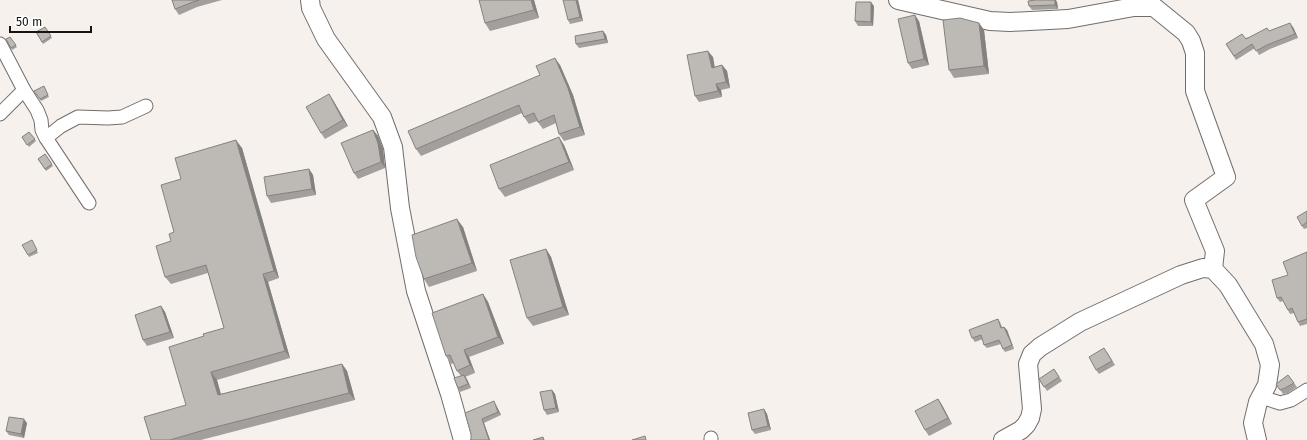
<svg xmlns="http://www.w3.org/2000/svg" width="1307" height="440" font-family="'Fira Sans',sans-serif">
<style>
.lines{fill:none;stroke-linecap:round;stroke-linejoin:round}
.street-casing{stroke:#726d6b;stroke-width:15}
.secondary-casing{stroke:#726d6b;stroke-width:20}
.street{stroke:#fff;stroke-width:13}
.secondary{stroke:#fff;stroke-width:18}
.wall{fill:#a39f9c}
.shaded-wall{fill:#84827f}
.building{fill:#bdb9b5;stroke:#84827f}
</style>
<rect width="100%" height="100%" fill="#f7f1ee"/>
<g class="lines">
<!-- street casing -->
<g class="street-casing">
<g id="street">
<polyline points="0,44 24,90 37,110 41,120 42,130 46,138 89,203"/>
<polyline points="0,114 24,90"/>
<polyline points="46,138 61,126 78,117 108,118 122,117 146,106"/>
<polyline points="1261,397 1280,403 1291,400 1307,390"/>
<polyline points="711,438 711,440"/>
</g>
</g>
<!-- secondary casing -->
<g class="secondary-casing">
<g id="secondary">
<polyline points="310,0 311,8 326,39 382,117 393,147 400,208 416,291 450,394 463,440"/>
<polyline points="898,0 990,21 1010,22 1068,19 1134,7 1154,7 1186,33 1191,41 1195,53 1195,91 1226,177 1194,200 1215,251 1213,269"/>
<polyline points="1003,440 1021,430 1026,425 1030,418 1032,409 1028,364 1032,354 1040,347 1080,322 1181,275 1203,268 1213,269 1228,285 1264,344 1270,365 1267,385 1258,402 1253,423 1257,440"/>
</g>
</g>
<!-- street -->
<use href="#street" class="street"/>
<!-- secondary -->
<use href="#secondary" class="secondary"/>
</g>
<!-- wall -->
<g class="wall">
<polygon points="172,0 222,0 197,7 179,15 175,9"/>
<polygon points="534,0 539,18 490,31 485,23"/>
<polygon points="578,0 583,21 570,24 568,20"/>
<polygon points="1057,2 1058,9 1032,10 1029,6"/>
<polygon points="874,6 873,26 858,26 855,21"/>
<polygon points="919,21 929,65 912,69 908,63"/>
<polygon points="979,23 984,30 989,74 954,78 949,70"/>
<polygon points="45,27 52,38 43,44 36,32"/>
<polygon points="1293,27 1298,38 1270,49 1259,55 1255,48 1236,60 1226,44 1269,31"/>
<polygon points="603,31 606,35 608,43 579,48 576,44"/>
<polygon points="10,37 17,47 12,50 11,48"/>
<polygon points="713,57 714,67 722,65 727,71 730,88 721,90 722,97 699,102 695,96"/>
<polygon points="560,65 573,95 585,135 564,141 559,134 556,123 543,129 537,121 529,124 524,117 522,113 421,156 416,149 540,75"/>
<polygon points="45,89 49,97 41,101 34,91"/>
<polygon points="329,94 333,100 348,126 325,139 321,133"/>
<polygon points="373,130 378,136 383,149 385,168 358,179 354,173"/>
<polygon points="29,132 36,141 29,147 22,137"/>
<polygon points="564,145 574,170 505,197 499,189"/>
<polygon points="242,148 279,278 268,282 290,358 217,380 221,394 342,364 347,371 355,400 201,440 151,440 186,405 204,336 224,328 208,273 171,284 165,277 171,241 174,232 181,179"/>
<polygon points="45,154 53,166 46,171 38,159"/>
<polygon points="309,169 313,175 316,195 271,203 267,196"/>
<polygon points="1307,211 1307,228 1304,229 1302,226"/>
<polygon points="463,227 477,271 429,287 424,279"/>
<polygon points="32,240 38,253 29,257 28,255"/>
<polygon points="546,249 551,257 569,315 533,326 527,318"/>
<polygon points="1307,252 1307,324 1300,326 1298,322 1294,313 1290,314 1283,301 1280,302 1277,298 1288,275"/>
<polygon points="483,294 488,302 504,344 469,357 475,373 465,377 471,388 460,392 458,388 461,376 457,371 454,363 451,364 446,356"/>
<polygon points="161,306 165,312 174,338 147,346 143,340"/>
<polygon points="998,319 1000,322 1002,327 1004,327 1007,330 1014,349 1005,352 1003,349 1001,344 987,348 984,345 983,339 975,342 972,338"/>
<polygon points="1107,352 1115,365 1099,374 1096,370"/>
<polygon points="1054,369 1062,381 1047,391 1039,379"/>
<polygon points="1288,375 1297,387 1288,393 1283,394 1276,384"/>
<polygon points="552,390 555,394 559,412 547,415 544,410"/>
<polygon points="938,399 942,405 952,424 929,436 925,430"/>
<polygon points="496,405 501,415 484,423 490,440 470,440 471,439 471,434 465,413"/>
<polygon points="764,409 767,414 771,430 755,434 752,430"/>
<polygon points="27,423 24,438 9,435 6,431"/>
</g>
<!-- shaded-wall -->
<g class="shaded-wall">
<polygon points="531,0 534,0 539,18 534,10"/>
<polygon points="576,0 578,0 583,21 580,17"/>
<polygon points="1055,0 1056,0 1057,2 1058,9 1055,5"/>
<polygon points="871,2 874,6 873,26 871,22"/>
<polygon points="915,15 919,21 929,65 924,59"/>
<polygon points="979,23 984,30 989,74 984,66"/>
<polygon points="1290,23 1293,27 1298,38 1295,34"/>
<polygon points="603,31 606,35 608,43 605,39"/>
<polygon points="708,51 713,57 716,74 712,68"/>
<polygon points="555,58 560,65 573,95 585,135 580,127"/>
<polygon points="722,65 727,71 730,88 726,82"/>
<polygon points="716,84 721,90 722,97 718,91"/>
<polygon points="329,94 333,100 348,126 343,120"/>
<polygon points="373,130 378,136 383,149 385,168 381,162"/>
<polygon points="559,137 564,145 574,170 569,162"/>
<polygon points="236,140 242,148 279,278 274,271"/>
<polygon points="309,169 313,175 316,195 312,189"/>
<polygon points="457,219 463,227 477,271 472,263"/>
<polygon points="546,249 551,257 569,315 563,307"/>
<polygon points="263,274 268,282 290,358 285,351"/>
<polygon points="483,294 488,302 504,344 498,337"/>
<polygon points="161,306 165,312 174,338 170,332"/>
<polygon points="1004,327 1007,330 1014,349 1012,345"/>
<polygon points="464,350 469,357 475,373 470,365"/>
<polygon points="342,364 347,371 355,400 349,393"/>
<polygon points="211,372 217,380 223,403 218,395"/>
<polygon points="464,375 467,379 471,388 468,384"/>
<polygon points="552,390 555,394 559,412 556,408"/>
<polygon points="938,399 942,405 952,424 948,418"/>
<polygon points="494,401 501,415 498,412"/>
<polygon points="764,409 767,414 771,430 768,426"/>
<polygon points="24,419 27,423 24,438 21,434"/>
<polygon points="482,419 484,423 490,440 489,440"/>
</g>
<!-- building -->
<g class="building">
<polygon points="172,0 199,0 193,2 175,9"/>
<polygon points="479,0 531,0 534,10 485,23"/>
<polygon points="563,0 576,0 580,17 568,20"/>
<polygon points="1036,0 1055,0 1055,5 1029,6 1028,1"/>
<polygon points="856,2 871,2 871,22 855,21"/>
<polygon points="915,15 924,59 908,63 898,19"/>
<polygon points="960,18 979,23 984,66 949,70 943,20"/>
<polygon points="1290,23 1295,34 1267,45 1256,51 1252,44 1234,56 1226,44 1242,34 1246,39 1267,28 1269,31"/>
<polygon points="45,27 51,36 42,42 36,32"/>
<polygon points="603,31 605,39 576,44 575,36"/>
<polygon points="10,37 16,45 11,48 6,39"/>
<polygon points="708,51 712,68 722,65 726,82 716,84 718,91 695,96 687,55"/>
<polygon points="555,58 568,88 580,127 559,134 554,115 538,122 534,113 524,117 519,105 416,149 408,131 540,75 536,66"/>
<polygon points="44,86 48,95 40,99 34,91"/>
<polygon points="329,94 343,120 321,133 306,107"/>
<polygon points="373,130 378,143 381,162 354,173 341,143"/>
<polygon points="29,132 35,139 27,145 22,137"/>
<polygon points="559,137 569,162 499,189 490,165"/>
<polygon points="236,140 274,271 263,274 285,351 211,372 218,395 342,364 349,393 204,430 170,440 151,440 144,417 186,405 169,347 204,336 203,334 224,328 206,265 165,277 156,246 171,241 169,234 174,232 161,185 181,179 175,158"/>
<polygon points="45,154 52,164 45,169 38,159"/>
<polygon points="309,169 312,189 267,196 264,177"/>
<polygon points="1307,211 1307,222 1302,226 1297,217"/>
<polygon points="457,219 472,263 424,279 416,257 412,235"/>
<polygon points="32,240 37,250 28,255 22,245"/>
<polygon points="546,249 563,307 527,318 510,260"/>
<polygon points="1307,252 1307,319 1298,322 1292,308 1288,310 1281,297 1277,298 1272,280 1288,275 1283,262"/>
<polygon points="483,294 498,337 464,350 470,365 457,371 450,355 446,356 432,313"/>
<polygon points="161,306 170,332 143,340 135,315"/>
<polygon points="998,319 1001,328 1004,327 1012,345 1003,349 999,340 984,345 981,335 972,338 969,330"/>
<polygon points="1104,348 1112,361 1096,370 1089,357"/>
<polygon points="1054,369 1059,377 1044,387 1039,379"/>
<polygon points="464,375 468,384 458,388 454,378"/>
<polygon points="1288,375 1294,383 1285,388 1280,390 1276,384"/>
<polygon points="552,390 556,408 544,410 540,392"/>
<polygon points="938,399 948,418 925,430 915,411"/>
<polygon points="494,401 498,412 482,419 489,440 470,440 471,439 471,434 465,413"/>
<polygon points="764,409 768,426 752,430 748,413"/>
<polygon points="9,417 24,419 21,434 6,431"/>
<polygon points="645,436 646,440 632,440"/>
<polygon points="543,437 544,440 533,440"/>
</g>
<!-- scale -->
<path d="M10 26v6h81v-6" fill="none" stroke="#151413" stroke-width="2"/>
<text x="16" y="26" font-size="12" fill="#151413" stroke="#ffffff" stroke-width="3" paint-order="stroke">50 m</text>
</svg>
